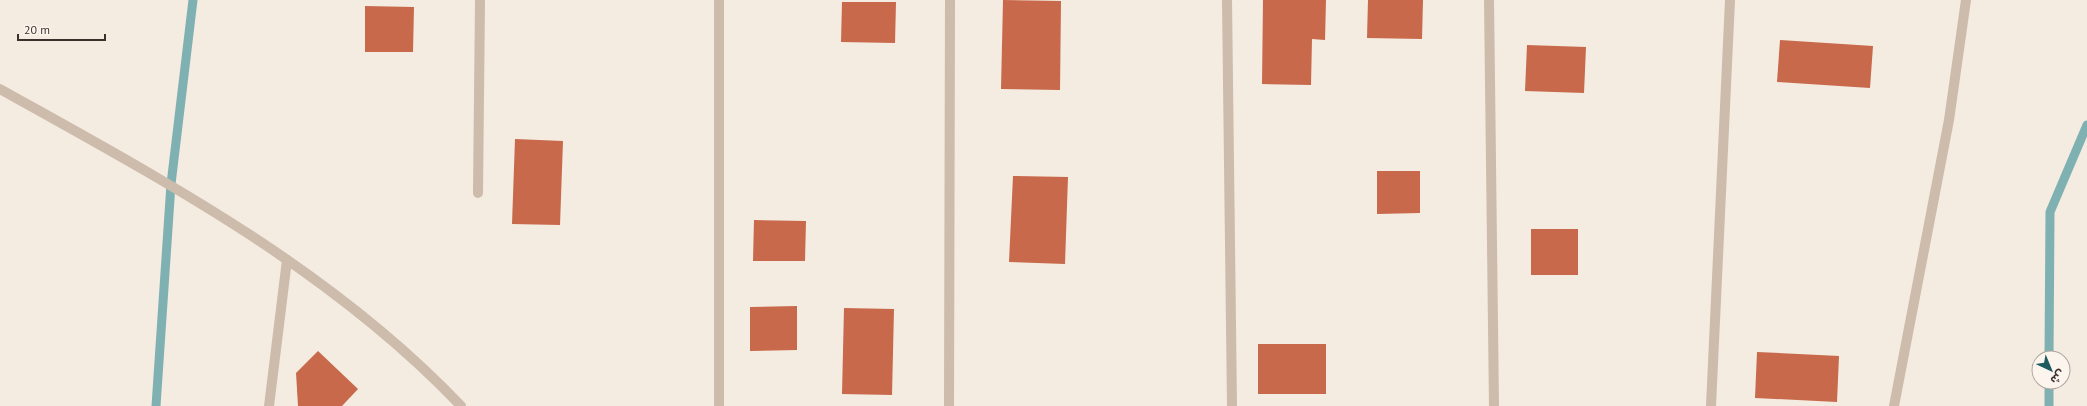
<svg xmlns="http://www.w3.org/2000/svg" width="2087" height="406" font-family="'PT Sans','Noto Sans Arabic',sans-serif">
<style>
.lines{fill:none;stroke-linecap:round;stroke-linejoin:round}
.stream{stroke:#7fb0b2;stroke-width:9}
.building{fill:#c8694b}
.minor{stroke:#cdbbac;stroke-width:10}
</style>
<rect width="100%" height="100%" fill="#f4ebe1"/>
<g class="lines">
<!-- stream -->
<g class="stream">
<polyline points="2049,358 2050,212 2087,125"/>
<polyline points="156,406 171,184 193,0"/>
<polyline points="2049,406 2049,382"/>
</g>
</g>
<!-- building -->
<g class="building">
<polygon points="1003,0 1061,1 1060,90 1001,89"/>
<polygon points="1263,0 1326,0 1325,40 1312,39 1311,85 1262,84"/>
<polygon points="1368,0 1423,0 1422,39 1367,38"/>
<polygon points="842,2 896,2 895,43 841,42"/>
<polygon points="365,6 414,7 413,52 365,52"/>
<polygon points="1780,40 1873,46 1870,88 1777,82"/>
<polygon points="1527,45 1586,47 1584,93 1525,91"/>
<polygon points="515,139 563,141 560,225 512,224"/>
<polygon points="1377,171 1420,171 1420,213 1377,214"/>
<polygon points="1013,176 1068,177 1065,264 1009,262"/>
<polygon points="754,220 806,221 805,261 753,261"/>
<rect x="1531" y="229" width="47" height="46"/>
<polygon points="797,306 797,350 750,351 750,307"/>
<polygon points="844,308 894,309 892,395 842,394"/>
<rect x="1258" y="344" width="68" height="50"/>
<polygon points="318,351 358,389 342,406 298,406 296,373"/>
<polygon points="1757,352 1839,356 1837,402 1755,398"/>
</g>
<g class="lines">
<!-- minor -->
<g class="minor">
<polyline points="719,0 719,406"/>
<polyline points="1227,0 1232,406"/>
<polyline points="1489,0 1494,406"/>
<path d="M0,89C163,180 331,269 461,406"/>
<polyline points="478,193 480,0"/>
<polyline points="269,406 287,260"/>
<polyline points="949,406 950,0"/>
<polyline points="1711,406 1730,0"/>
<polyline points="1894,406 1949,120 1966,0"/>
</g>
</g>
<!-- north arrow -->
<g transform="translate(2051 370) rotate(136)"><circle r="19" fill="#fbf5ee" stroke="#aea6a0"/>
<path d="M0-3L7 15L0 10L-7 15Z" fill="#1f5a5e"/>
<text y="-6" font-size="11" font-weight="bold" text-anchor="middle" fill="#3b302b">ش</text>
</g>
<!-- scale -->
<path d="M18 34v6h87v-6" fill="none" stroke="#3b302b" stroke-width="2"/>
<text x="24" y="34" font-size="12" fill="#3b302b" stroke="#fbf5ee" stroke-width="3" paint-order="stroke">20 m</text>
</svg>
